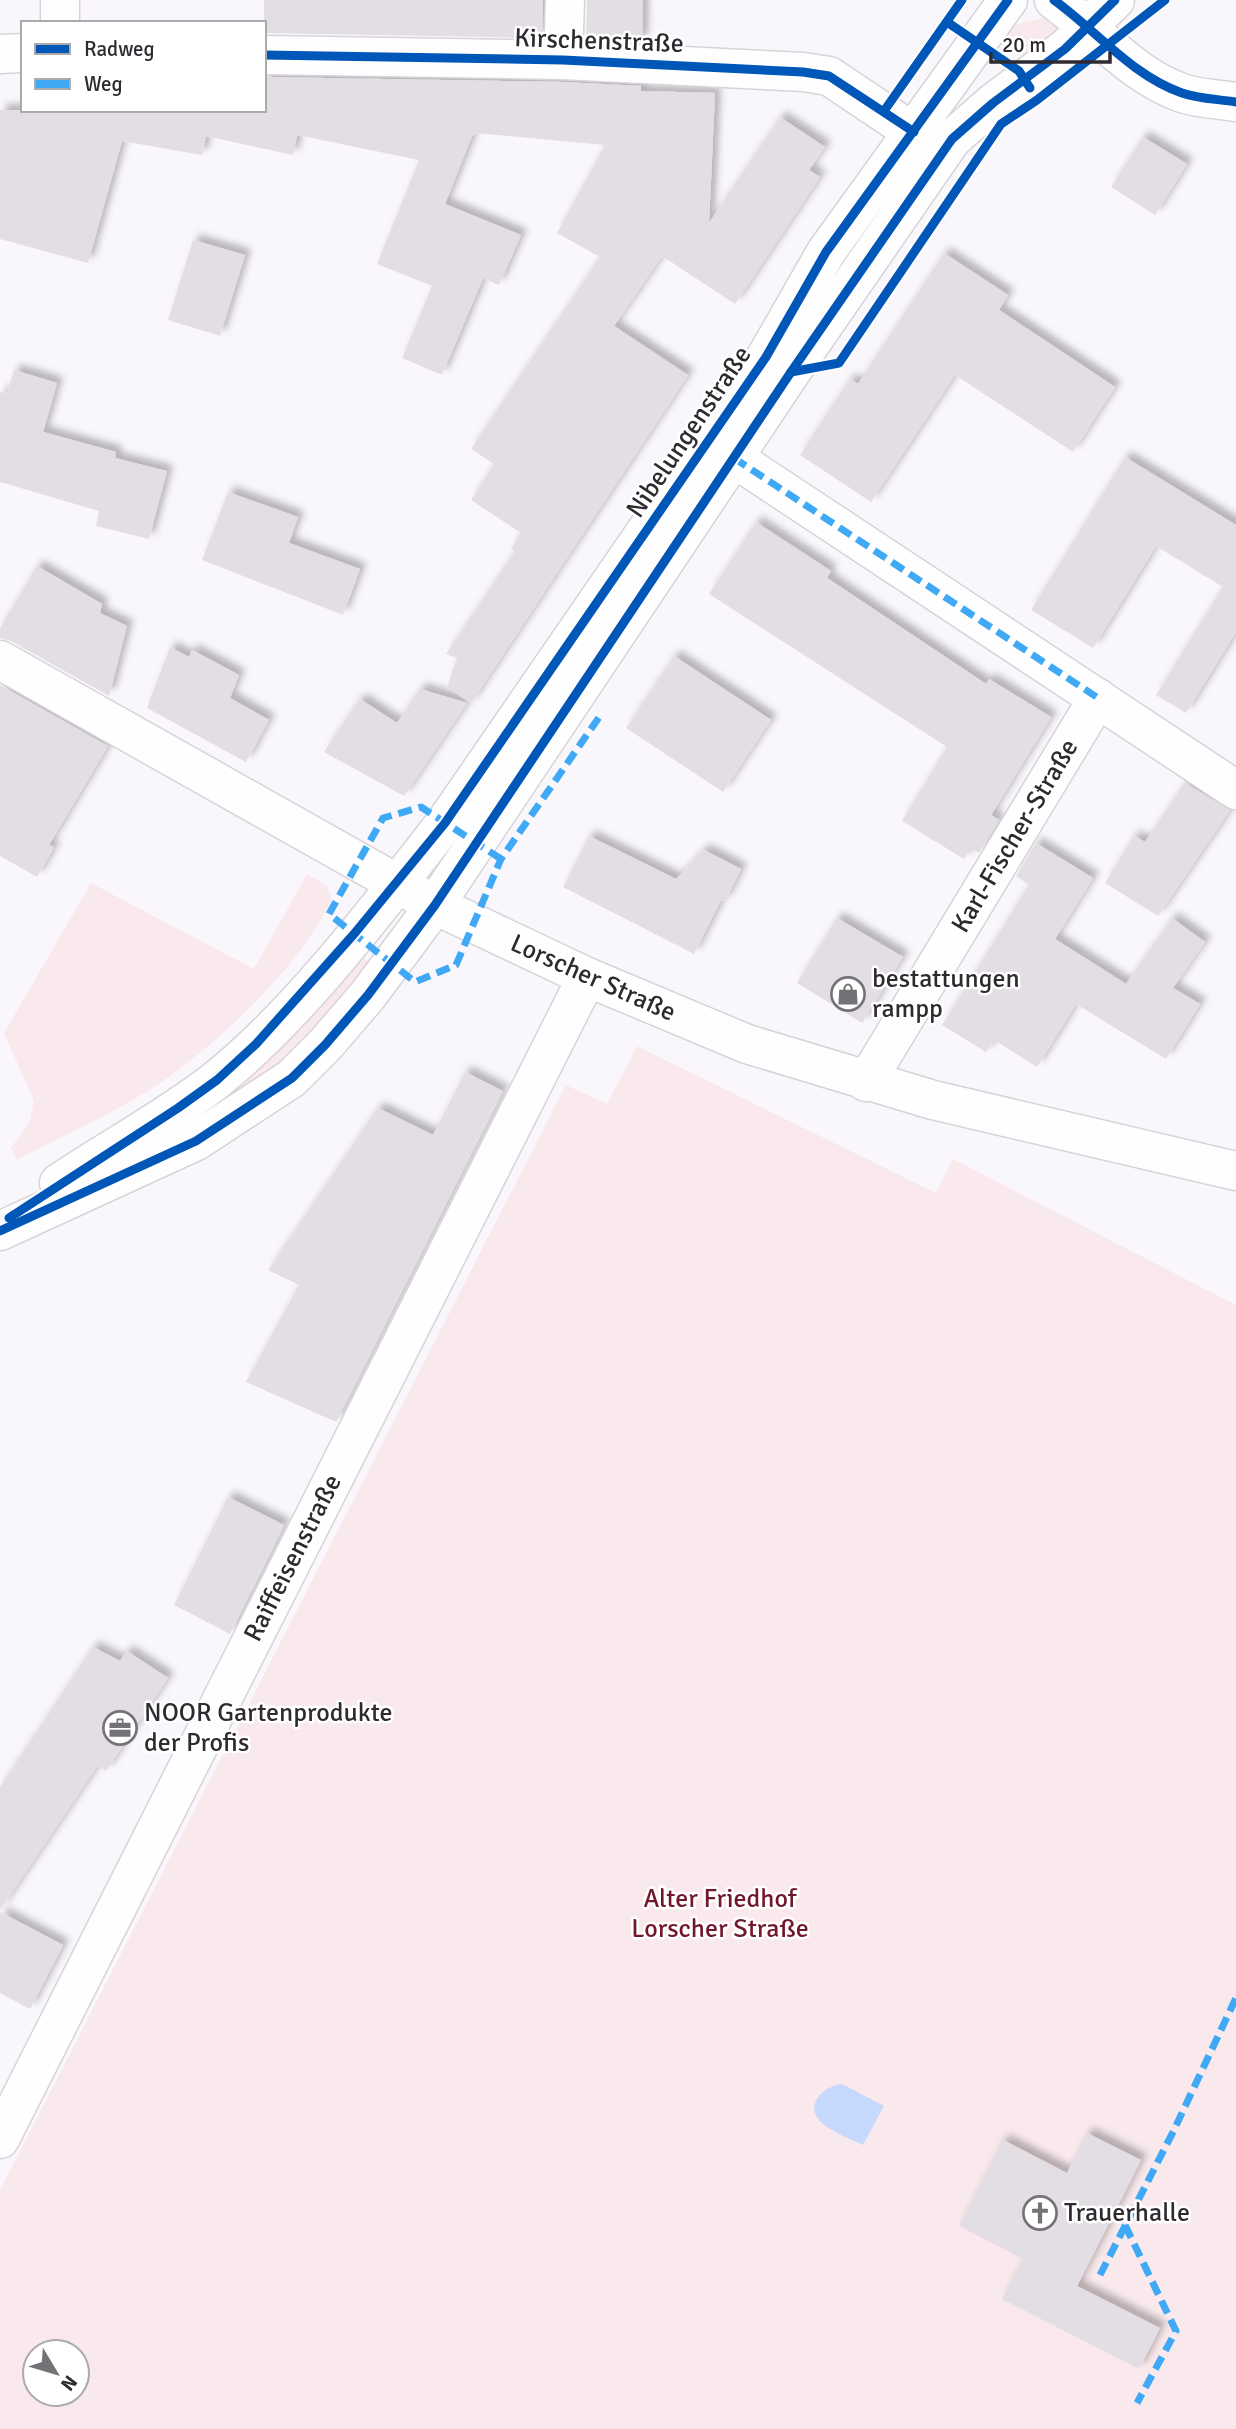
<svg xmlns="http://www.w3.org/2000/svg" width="1236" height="2429" font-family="Signika,sans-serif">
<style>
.green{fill:#f9e9ed;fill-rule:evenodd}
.water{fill:#c6d8fb}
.building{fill:#e3dee3;filter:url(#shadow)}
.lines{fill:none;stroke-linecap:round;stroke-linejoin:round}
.minor-casing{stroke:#d7d4d9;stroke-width:41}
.tertiary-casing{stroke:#d7d4d9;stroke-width:41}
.minor{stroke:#fefeff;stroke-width:38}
.tertiary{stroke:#fefeff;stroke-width:38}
.quiet{stroke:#3fa9f5;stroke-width:7;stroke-dasharray:14 7;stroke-linecap:butt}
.cycleway-casing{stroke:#fff;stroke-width:13}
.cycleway{stroke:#0057b8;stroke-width:9}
.labels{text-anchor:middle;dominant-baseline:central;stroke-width:5;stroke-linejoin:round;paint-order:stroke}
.street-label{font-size:26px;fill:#2e2a30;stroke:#fff}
.poi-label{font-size:26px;fill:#2e2a30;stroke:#fff;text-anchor:start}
.park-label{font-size:26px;fill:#70172d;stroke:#fff}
</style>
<defs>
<filter id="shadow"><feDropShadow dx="6" dy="-6" stdDeviation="3.5" flood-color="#0004"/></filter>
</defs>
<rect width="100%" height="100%" fill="#faf7fc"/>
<!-- green -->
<g class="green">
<polygon points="1043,18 1059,30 1034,61 998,37 1017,24"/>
<path d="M307,874L327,886L332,899C302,964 222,1040 163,1081C118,1112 65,1134 17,1160L11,1148L30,1121L34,1101L4,1033L91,883L254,969Z"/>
<polygon points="355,951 371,963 340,1004 287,1057 193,1123"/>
<path d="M637,1046L936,1193L953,1159L1236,1305V2429H0V2190L566,1085L607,1104ZM35,2352H77V2394H35Z"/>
</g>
<!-- water -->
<path class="water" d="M842,2084L884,2106L863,2145C851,2139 834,2133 823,2124C802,2106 823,2086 842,2084Z"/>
<!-- building -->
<g class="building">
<polygon points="264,0 543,0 542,38 264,33"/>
<polygon points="587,0 643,0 642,42 586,39"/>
<polygon points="264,77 562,82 641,86 641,91 715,93 709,223 780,117 825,147 809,170 820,177 735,304 662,256 614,326 688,375 471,703 447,687 457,658 446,654 515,551 511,548 521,533 471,500 494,464 471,449 600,257 557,233 605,145 476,133 472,136 445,204 521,235 499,285 483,278 442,375 402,358 432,286 377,264 419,160 297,135 293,155 206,136 202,155 122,141 88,263 0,239 0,110 264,110"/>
<polygon points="1143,137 1187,164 1155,215 1111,187"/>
<polygon points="193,240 245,255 220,336 168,320"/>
<polygon points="944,253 1008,295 999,310 1115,387 1073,452 955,375 871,502 800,455 850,379 858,384"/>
<polygon points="14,370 57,383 43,432 116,452 115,458 167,471 149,539 96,526 99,511 0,482 0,392 7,394"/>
<polygon points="1125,457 1236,525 1236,632 1186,713 1156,695 1223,587 1156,546 1093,648 1031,610"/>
<polygon points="228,492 298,517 289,543 360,569 343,615 202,560"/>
<polygon points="756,522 831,571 827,578 986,684 989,679 1051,717 991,815 999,820 979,853 970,848 964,859 902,821 947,747 709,594"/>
<polygon points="37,566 102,604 100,613 127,626 109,696 11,641 0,638 0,628"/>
<polygon points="170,647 189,657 192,650 239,675 230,698 269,720 246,762 147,708"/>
<polygon points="674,656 771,720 723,792 626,728"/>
<polygon points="0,685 108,746 49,845 54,847 37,877 0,856"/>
<polygon points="420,689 467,703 404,796 324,752 360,699 397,723"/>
<polygon points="1185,783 1230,810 1158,916 1105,883 1134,836 1145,842"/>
<polygon points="589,836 676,879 704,850 741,869 725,901 721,900 694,954 563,887"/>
<polygon points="1036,843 1093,878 1055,939 1126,984 1172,918 1205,942 1173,988 1200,1004 1166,1059 1076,1004 1037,1067 994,1040 986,1052 942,1025 1029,885 1016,876"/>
<polygon points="837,918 903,957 862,1023 797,983"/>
<polygon points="465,1072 503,1091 336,1422 246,1382 299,1285 268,1270 378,1108 433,1135"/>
<polygon points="228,1497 284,1525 230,1634 174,1605"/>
<polygon points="93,1647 120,1661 127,1651 168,1678 106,1771 98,1765 0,1910 0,1787"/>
<polygon points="0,1912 63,1945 30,2009 0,1993"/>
<polygon points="1087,2133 1141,2160 1077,2286 1160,2328 1139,2369 1002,2299 1023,2259 959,2226 1003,2140 1067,2173"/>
</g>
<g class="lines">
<!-- minor casing -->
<g class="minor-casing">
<g id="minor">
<polyline points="60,0 60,23"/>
<path d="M1054,0C1097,31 1131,75 1182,93C1199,99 1219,99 1236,102"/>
<polyline points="0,54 23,53"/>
<polyline points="264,55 563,60 803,72 829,76 941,151"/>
<polyline points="563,60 565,0"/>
<polyline points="734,458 1236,790"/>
<polyline points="0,660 435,905 587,977 747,1044 933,1100 1236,1171"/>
<polyline points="866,1082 1098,698"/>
<polyline points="0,2139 587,977"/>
</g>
</g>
<!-- tertiary casing -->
<g class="tertiary-casing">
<g id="tertiary">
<path d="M59,1183C111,1148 166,1119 215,1081C298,1015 380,906 445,823L766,357L826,252L1008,0"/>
<polyline points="0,1231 196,1141 292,1078 325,1045 368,995 435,905 791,372 952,139 993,103 1065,49 1115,0"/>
</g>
</g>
<!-- minor -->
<use href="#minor" class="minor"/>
<!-- tertiary -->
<use href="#tertiary" class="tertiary"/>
<!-- quiet -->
<g class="quiet">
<polyline points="734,458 1098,698"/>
<polyline points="501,859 421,807 383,818 329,914 415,982 456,965 501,859 600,716"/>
<polyline points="1125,2225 1176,2331 1137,2403"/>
<polyline points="1100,2275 1174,2130 1236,1998"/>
</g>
<!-- cycleway casing -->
<g class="cycleway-casing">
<g id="cycleway">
<path d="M1054,0C1097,31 1131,75 1182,93C1199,99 1219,99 1236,102"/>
<polyline points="947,22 1019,71 1030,88"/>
<polyline points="264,55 563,60 803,72 829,76 914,132"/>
<polyline points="884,111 962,0"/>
<polyline points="791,372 839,363 1001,124 1037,100 1165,0"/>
<polyline points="9,1218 178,1108 217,1080 256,1044 354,934 445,823 766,357 826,252 1008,0"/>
<polyline points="0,1231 196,1141 292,1078 325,1045 368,995 435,905 791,372 952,139 993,103 1065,49 1115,0"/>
</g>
</g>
<!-- cycleway -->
<use href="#cycleway" class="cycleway"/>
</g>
<!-- icons -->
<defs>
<g id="shop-ring" transform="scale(1.75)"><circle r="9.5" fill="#fff" stroke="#757277" stroke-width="1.5"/><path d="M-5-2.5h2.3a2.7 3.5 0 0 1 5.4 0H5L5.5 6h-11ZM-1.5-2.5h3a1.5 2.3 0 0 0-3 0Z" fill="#757277"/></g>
<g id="office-ring" transform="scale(1.75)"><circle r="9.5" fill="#fff" stroke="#757277" stroke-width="1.5"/><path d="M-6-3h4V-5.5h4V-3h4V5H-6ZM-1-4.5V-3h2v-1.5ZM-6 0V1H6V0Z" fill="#757277"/></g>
<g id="church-ring" transform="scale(1.75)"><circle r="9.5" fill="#fff" stroke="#757277" stroke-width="1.5"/><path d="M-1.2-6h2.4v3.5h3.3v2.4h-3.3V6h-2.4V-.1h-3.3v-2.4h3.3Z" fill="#757277"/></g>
</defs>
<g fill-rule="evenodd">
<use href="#shop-ring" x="848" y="994"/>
<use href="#office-ring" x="120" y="1728"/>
<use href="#church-ring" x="1040" y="2213"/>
</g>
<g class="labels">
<!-- street labels -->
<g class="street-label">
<text transform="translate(599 41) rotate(2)">Kirschenstraße</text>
<text transform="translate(689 432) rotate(-56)">Nibelungenstraße</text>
<text transform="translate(1015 836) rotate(-59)">Karl-Fischer-Straße</text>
<text transform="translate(593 978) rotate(24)">Lorscher Straße</text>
<text transform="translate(293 1558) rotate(-63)">Raiffeisenstraße</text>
</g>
<!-- poi labels -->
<g class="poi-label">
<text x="872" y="979">bestattungen<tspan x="872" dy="30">rampp</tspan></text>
<text x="144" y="1713">NOOR Gartenprodukte<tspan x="144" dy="30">der Profis</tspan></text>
<text x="1064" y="2213">Trauerhalle</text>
</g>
<!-- park labels -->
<g class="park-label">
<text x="720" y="1899">Alter Friedhof<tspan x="720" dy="30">Lorscher Straße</tspan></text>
</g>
</g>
<!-- legend -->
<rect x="21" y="21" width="245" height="91" fill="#ffffff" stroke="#abaaac" stroke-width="2"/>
<rect x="35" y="44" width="35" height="10" fill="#0057b8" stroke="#abaaac" stroke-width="2"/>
<text x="84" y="56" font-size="21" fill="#2e2a30">Radweg</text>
<rect x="35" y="79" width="35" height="10" fill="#3fa9f5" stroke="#abaaac" stroke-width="2"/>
<text x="84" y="91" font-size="21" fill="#2e2a30">Weg</text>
<!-- north arrow -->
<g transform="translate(56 2373) rotate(128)"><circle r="33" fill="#ffffff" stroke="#abaaac" stroke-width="2"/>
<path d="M0-5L12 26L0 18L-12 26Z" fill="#757277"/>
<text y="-10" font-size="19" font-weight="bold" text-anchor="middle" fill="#2e2a30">N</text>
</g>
<!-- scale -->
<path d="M991 52v10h119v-10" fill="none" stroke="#2e2a30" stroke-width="3.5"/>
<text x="1002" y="52" font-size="21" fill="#2e2a30" stroke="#ffffff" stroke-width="5" paint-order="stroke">20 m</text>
</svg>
